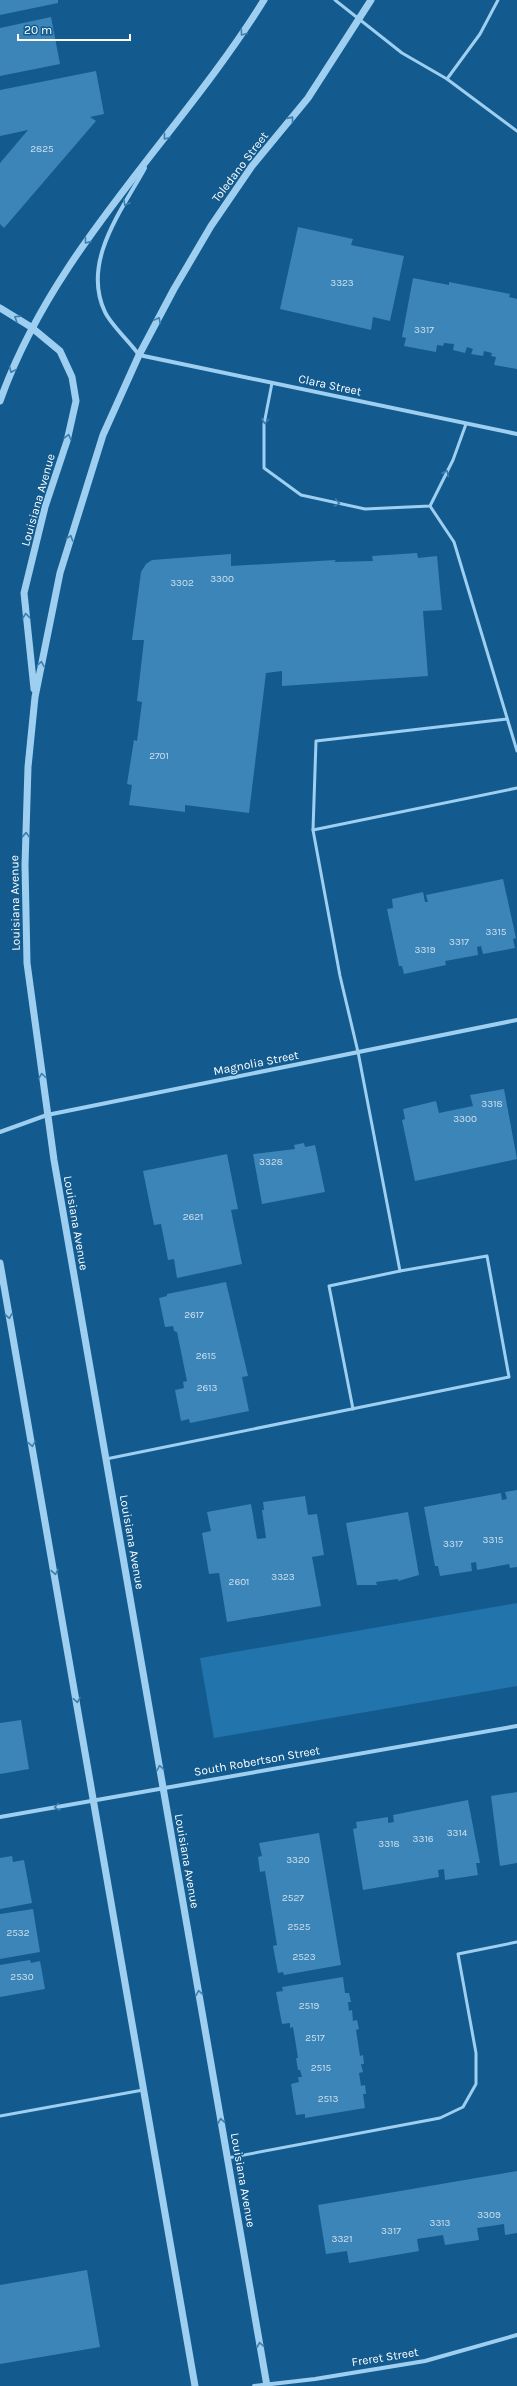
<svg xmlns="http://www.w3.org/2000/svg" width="517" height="2386" font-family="Karla,sans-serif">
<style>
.green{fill:#2274ac}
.building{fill:#3c85b8}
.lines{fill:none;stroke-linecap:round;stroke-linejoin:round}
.service{stroke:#9ecff1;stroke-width:3}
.minor{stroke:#9ecff1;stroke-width:4}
.tertiary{stroke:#9ecff1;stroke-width:7}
.oneway{stroke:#3d7eac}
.labels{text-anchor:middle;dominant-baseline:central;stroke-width:3;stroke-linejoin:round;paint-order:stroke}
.number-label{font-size:10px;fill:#cee0ed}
.street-label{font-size:12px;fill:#fff;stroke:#135b8e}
</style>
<rect width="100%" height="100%" fill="#135b8e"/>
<!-- green -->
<polygon class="green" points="517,1603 517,1686 214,1738 200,1658"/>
<!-- building -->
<g class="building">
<polygon points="0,0 58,0 58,3 0,15"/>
<polygon points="51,17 60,64 0,76 0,28"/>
<polygon points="96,71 104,114 90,117 96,121 4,228 0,224 0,163 28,130 0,136 0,90"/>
<polygon points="298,227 353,239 351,245 404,256 390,321 373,317 371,330 280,309"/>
<polygon points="413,278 449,285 449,282 510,294 509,297 517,299 517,369 494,365 496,357 491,356 492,353 484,351 483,356 471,354 473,349 467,347 465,353 453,350 454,344 444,343 443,346 437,345 436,352 404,346 406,338 402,337"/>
<polygon points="417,553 418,558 437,556 442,610 423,611 428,676 282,686 282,671 266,673 249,813 185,805 185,812 129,805 132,785 127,784 134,740 137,741 142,702 137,701 144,640 132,640 141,572 146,564 152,560 231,554 231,566 336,560 334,562 373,561 372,556"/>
<polygon points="503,879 516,938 513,939 515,948 483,954 481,946 477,947 478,955 445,961 446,965 404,974 402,966 399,966 387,909 393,908 392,899 423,892 425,902 428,902 426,895"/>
<polygon points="504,1089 517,1159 415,1181 402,1120 405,1119 403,1109 436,1101 439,1113 473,1106 470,1095"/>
<polygon points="304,1143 305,1147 315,1145 325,1192 262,1204 253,1154 295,1149 294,1145"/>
<polygon points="227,1154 238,1209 231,1210 242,1264 177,1278 174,1259 168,1260 161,1224 154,1225 143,1171"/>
<polygon points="226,1282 248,1376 242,1377 249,1411 190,1423 189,1419 181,1421 175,1390 184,1388 183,1382 187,1381 177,1332 174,1331 173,1326 165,1327 159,1298 167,1296 167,1294"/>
<polygon points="517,1490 517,1567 510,1568 509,1564 477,1570 476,1562 471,1563 472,1571 440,1576 438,1566 435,1566 424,1507 501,1493 502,1500 507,1499 505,1492"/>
<polygon points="305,1496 308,1515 317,1514 324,1555 312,1557 321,1606 227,1622 219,1573 209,1574 202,1533 211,1531 207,1512 251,1504 257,1539 266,1538 262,1510 264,1510 263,1502"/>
<polygon points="408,1512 419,1575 398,1581 398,1579 376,1582 377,1585 357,1585 346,1523"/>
<polygon points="21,1720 29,1769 0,1774 0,1723"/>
<polygon points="517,1792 517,1863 500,1866 491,1796"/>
<polygon points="468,1800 480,1863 476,1863 478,1875 445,1880 444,1869 438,1870 439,1877 363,1890 353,1829 357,1828 356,1822 388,1817 388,1823 394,1822 393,1815"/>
<polygon points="319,1833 341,1965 284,1975 283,1972 278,1973 273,1946 277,1945 265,1871 260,1872 258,1857 262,1856 259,1843"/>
<polygon points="12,1856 13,1862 24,1860 32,1903 0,1909 0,1858"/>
<polygon points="33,1909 40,1952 0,1959 0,1914"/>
<polygon points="30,1960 31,1963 40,1961 45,1989 0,1997 0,1965"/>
<polygon points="343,1977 345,1993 349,1993 351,2002 348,2002 349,2011 352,2010 353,2021 357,2020 359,2029 356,2030 360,2056 363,2055 364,2064 361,2064 363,2072 359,2073 361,2086 365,2085 366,2094 363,2094 365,2108 305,2118 305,2114 296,2115 291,2084 299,2082 298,2077 302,2077 300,2070 298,2070 296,2058 298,2058 293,2027 290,2028 290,2023 282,2024 276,1992 283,1991 282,1987"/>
<polygon points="517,2171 517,2233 505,2235 504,2224 477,2228 479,2240 445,2245 443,2235 417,2239 419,2251 349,2263 347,2251 326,2254 318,2205"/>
<polygon points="87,2270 100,2347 0,2364 0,2285"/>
</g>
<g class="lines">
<!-- service -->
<g class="service">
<polyline points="335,0 402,53 447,79 480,34 498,0"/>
<polyline points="447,79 517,131"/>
<polyline points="272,383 264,424 264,468 301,495 365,509 430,506 453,460 466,424"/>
<polyline points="430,506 454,542 517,751"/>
<polyline points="313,830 316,741 507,719"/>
<polyline points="353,1409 329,1286 400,1271"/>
<polyline points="106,1459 509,1377 487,1256 400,1271 358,1052 340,976 313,830 517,788"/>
<polyline points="0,2116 143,2090"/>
<polyline points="228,2158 440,2118 463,2107 476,2084 476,2053 458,1954 517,1942"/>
</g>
<!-- minor -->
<g class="minor">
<path d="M145,168C122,210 81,262 105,312C111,325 130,342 139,355L517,434"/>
<polyline points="0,1132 47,1115 517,1020"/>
<polyline points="0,1817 517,1726"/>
<polyline points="254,2386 315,2379 425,2361 517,2335"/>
</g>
<!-- tertiary -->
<g class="tertiary">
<polyline points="0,308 31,327 60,351 72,377 76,401 67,441 45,507 24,593 34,689"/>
<path d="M0,401C54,248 180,136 264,0"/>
<polyline points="0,1263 195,2386"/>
<polyline points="267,2386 54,1160 27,963 25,865 28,767 35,697 60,573 103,435 139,355 174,289 211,226 252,166 308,98 371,0"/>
</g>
</g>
<!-- one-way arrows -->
<defs><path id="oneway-chevron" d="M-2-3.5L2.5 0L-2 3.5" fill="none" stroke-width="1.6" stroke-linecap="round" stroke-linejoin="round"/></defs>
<g class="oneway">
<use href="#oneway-chevron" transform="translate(243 33) rotate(126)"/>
<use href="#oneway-chevron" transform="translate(291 119) rotate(-51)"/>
<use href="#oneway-chevron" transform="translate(166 137) rotate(128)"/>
<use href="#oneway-chevron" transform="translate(126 203) rotate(118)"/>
<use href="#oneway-chevron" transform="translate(87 241) rotate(127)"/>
<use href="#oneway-chevron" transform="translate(17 318) rotate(-148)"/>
<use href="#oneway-chevron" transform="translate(158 320) rotate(-62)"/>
<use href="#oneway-chevron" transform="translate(12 370) rotate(114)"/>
<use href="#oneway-chevron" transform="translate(265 421) rotate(97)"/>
<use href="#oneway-chevron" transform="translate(68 437) rotate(-76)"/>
<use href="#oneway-chevron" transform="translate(446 473) rotate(-63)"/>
<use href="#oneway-chevron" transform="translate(337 503) rotate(12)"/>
<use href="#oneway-chevron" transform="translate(70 538) rotate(-73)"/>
<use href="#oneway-chevron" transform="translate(26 616) rotate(-96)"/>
<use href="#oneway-chevron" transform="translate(41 664) rotate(-80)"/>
<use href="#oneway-chevron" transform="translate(26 835) rotate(-88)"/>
<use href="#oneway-chevron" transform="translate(42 1076) rotate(-98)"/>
<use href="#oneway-chevron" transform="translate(9 1316) rotate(80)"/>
<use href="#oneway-chevron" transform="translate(32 1444) rotate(80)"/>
<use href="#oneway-chevron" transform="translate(55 1572) rotate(80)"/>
<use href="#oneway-chevron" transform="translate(77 1700) rotate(80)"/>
<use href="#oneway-chevron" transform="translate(160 1768) rotate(-100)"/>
<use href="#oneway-chevron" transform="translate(57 1807) rotate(169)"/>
<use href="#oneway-chevron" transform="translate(199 1993) rotate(-100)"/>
<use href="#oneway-chevron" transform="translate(221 2121) rotate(-100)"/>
<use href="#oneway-chevron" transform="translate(260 2345) rotate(-100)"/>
</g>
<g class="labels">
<!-- number labels -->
<g class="number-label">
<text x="42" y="149">2825</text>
<text x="342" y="283">3323</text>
<text x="424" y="330">3317</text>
<text x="222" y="579">3300</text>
<text x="182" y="583">3302</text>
<text x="159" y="756">2701</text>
<text x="496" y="932">3315</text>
<text x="459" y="942">3317</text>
<text x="425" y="950">3319</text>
<text x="492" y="1104">3318</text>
<text x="465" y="1119">3300</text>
<text x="271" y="1162">3328</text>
<text x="193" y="1217">2621</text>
<text x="194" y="1315">2617</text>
<text x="206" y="1356">2615</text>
<text x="207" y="1388">2613</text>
<text x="493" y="1540">3315</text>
<text x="453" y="1544">3317</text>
<text x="283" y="1577">3323</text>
<text x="239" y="1582">2601</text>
<text x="457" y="1833">3314</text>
<text x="423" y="1839">3316</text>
<text x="389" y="1844">3318</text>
<text x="298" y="1860">3320</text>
<text x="293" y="1898">2527</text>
<text x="299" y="1927">2525</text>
<text x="18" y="1933">2532</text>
<text x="304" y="1957">2523</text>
<text x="22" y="1977">2530</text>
<text x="309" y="2006">2519</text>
<text x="315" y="2038">2517</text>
<text x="321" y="2068">2515</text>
<text x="328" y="2099">2513</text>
<text x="489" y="2215">3309</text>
<text x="440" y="2223">3313</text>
<text x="391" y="2231">3317</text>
<text x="342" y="2239">3321</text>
</g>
<!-- street labels -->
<g class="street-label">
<text transform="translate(240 167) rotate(-53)">Toledano Street</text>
<text transform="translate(330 385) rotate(12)">Clara Street</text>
<text transform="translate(38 500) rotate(-74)">Louisiana Avenue</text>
<text transform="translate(15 903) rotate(-91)">Louisiana Avenue</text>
<text transform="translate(256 1063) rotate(-11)">Magnolia Street</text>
<text transform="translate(76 1223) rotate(80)">Louisiana Avenue</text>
<text transform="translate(132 1542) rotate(80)">Louisiana Avenue</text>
<text transform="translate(257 1761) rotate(-10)">South Robertson Street</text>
<text transform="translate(187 1861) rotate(80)">Louisiana Avenue</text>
<text transform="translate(243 2180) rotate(80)">Louisiana Avenue</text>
<text transform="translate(385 2357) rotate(-9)">Freret Street</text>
</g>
</g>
<!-- scale -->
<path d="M18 34v6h112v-6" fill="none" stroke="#ffffff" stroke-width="2"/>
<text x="24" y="34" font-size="12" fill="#ffffff" stroke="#135b8e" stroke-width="3" paint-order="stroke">20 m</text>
</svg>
